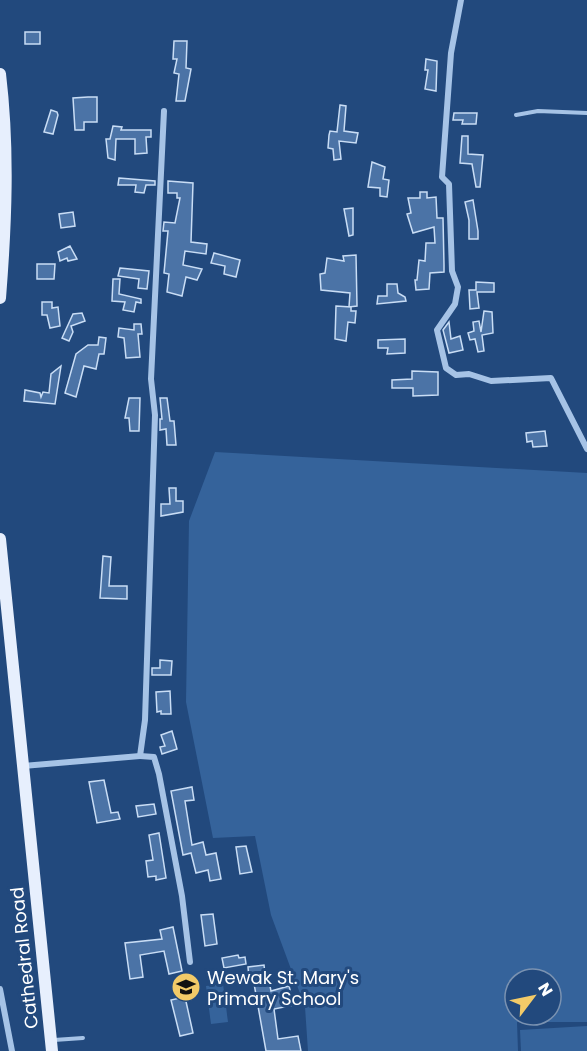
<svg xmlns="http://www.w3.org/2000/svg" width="587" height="1051" font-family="Poppins,sans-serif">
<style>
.green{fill:#35639b;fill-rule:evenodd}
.building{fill:#4b73a6;stroke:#c9ddf5;stroke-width:1.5}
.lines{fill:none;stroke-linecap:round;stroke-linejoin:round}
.service{stroke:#a6c3e6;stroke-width:4}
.minor{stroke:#a6c3e6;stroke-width:6}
.primary{stroke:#e7effd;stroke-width:12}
.labels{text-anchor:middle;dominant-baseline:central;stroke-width:6;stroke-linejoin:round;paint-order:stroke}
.street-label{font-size:18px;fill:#fff;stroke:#22497d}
.poi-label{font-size:18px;fill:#fff;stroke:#22497d;text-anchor:start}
</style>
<rect width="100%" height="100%" fill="#22497d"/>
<!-- green -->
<g class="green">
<path d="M215,452L587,473V1022H517L518,1051H308L305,1007L271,915L255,836L213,838L186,702L189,521ZM515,979H551V1015H515Z"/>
<polygon points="223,984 228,1022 211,1024 206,986"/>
<polygon points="587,1026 587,1051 521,1051 520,1030"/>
</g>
<!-- building -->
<g class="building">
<rect x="25" y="32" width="15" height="12"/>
<polygon points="174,41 187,41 186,68 191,69 185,101 176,101 179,74 174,73 177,59 173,59"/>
<polygon points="426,59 437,61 436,91 425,89 428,70 425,70"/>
<polygon points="88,97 97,97 97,122 84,122 84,130 75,130 73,98"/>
<polygon points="340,105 346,106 344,131 358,133 356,143 339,141 341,159 334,160 333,149 328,148 329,135 330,131 337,132"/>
<polygon points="51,110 57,112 58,115 53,134 44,132"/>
<polygon points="454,113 477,113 476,124 462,124 463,120 453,120"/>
<polygon points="113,126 122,127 121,130 151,130 151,137 146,137 147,153 135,154 135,139 116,139 115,160 108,158 106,139 110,139"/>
<polygon points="462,136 468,136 468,154 483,155 480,187 476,187 472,164 460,163"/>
<polygon points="372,162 385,167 383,179 389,180 387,197 380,196 380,188 368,187"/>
<polygon points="119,178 155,181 155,185 146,185 144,193 135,192 136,185 118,185"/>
<polygon points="168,181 193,183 191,242 207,244 206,254 185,251 183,265 202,269 197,280 186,277 182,296 167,292 169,274 164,273 168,231 163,231 164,222 175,223 180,198 177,198 177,193 168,193"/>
<polygon points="420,192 427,192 427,198 436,197 437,218 443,218 444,265 444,272 430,273 429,289 416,290 415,280 417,280 419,260 425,261 426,243 435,243 434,227 413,233 407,214 411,213 408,198 420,198"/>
<polygon points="473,200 478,231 478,239 469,239 469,220 465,202"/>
<polygon points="353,208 353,235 349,236 344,209"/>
<polygon points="73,212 75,226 61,228 59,214"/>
<polygon points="70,246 77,259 68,261 67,258 60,261 58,252"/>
<polygon points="214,253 240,260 236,277 224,274 225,266 211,263"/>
<polygon points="356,255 357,306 349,307 350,293 321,290 320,274 325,273 327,258 344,261 343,256"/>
<polygon points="37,264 55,264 54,279 37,279"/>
<polygon points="120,268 149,271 147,289 138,288 139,279 118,276"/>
<polygon points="113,279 120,279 119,294 141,299 141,303 136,302 134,312 123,310 125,302 112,301"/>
<polygon points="476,282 494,283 494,292 477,292 479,308 470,309 469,290 476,290"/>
<polygon points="387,284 397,284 398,293 405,297 406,301 377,304 378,296 387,296"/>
<polygon points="42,302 52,302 52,308 58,307 60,326 50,328 47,315 42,315"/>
<polygon points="336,306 351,307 351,311 356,311 355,323 348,322 346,341 335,339"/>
<polygon points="484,311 492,312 493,333 482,335 484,351 478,352 475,339 470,340 468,333 474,331 473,322 479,321 481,332"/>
<polygon points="82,313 85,321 71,326 73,332 69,341 62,338 73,314"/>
<polygon points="449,322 451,339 460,336 463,350 449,353 443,330"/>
<polygon points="134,324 141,324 142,334 138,334 140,357 126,358 124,338 118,337 119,328 134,330"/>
<polygon points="99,337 106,338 104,354 99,354 96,369 84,366 76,397 65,393 76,354 88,345 98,345"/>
<polygon points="405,339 405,353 387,354 388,348 378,348 378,340"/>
<polygon points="61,366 55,404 24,401 25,390 40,393 41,397 43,392 49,393 51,374"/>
<polygon points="412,371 438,372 438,395 413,396 413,388 392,388 392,380 412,379"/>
<polygon points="129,398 140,398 139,431 130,431 129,418 125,418"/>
<polygon points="160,398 167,398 170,421 174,421 176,445 167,445 166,429 160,430 160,419 162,419"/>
<polygon points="545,431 547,446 533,447 532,441 527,442 526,433"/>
<polygon points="169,488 176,488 176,501 183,501 183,512 161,516 161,504 170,504"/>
<polygon points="103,556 111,557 109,586 127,586 127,599 100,598"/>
<polygon points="160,660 172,661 171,675 152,675 152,668 160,668"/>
<polygon points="170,691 171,714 161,714 161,711 157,712 156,692"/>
<polygon points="172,731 177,749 162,754 160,747 165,746 161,735"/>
<polygon points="104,780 111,813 118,812 120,819 97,823 89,782"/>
<polygon points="192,787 194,800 185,801 192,845 203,842 206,855 216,853 221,879 210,881 208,870 196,873 191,853 183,855 171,791"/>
<polygon points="154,804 156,814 138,817 136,806"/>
<polygon points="159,833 166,878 156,880 156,876 148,877 146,861 153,860 149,835"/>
<polygon points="246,846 252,872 240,874 236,847"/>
<polygon points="213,914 217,944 205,946 201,915"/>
<polygon points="173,927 182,971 169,974 164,951 140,955 143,977 130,979 125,943 162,939 160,930"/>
<polygon points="238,955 239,958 245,957 246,964 224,968 222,958"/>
<polygon points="264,965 266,982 269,981 271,991 289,986 294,1005 274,1009 278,1039 298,1036 301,1051 266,1051 253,978 249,979 248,967"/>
<polygon points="185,997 193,1033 180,1036 171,1000"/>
</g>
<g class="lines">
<!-- service -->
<g class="service">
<polyline points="516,115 538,111 587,113"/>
<polyline points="54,1040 83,1038"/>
</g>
<!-- minor -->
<g class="minor">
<polyline points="461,0 451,53 442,177 449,184 452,271 458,287 455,304 437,330 446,368 456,375 469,374 491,381 551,378 587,449"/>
<polyline points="140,756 154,757 159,774 182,896 190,962"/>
<polyline points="23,766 140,756 145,720 155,415 151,379 164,111"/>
<polyline points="0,989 12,1051"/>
</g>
<!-- primary -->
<g class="primary">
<path d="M0,74C9,149 6,222 0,298"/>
<polyline points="0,539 52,1051"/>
</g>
</g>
<!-- icons -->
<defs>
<g id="school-disc" transform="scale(1.5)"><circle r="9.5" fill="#f2ca68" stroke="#22497d"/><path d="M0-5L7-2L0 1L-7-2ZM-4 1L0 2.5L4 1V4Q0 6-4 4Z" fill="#111"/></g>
</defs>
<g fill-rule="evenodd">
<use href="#school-disc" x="186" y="987"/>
</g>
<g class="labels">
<!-- street labels -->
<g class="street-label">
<text transform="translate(24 958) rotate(-96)">Cathedral Road</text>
</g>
<!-- poi labels -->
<g class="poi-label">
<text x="207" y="977">Wewak St. Mary's<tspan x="207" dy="21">Primary School</tspan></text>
</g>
</g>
<!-- north arrow -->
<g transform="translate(533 997) rotate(58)"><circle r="28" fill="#22497d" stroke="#7a92b1" stroke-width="1.5"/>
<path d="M0-4.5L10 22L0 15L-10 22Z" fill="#f2ca68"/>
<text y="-9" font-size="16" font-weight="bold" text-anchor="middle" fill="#ffffff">N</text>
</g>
</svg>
